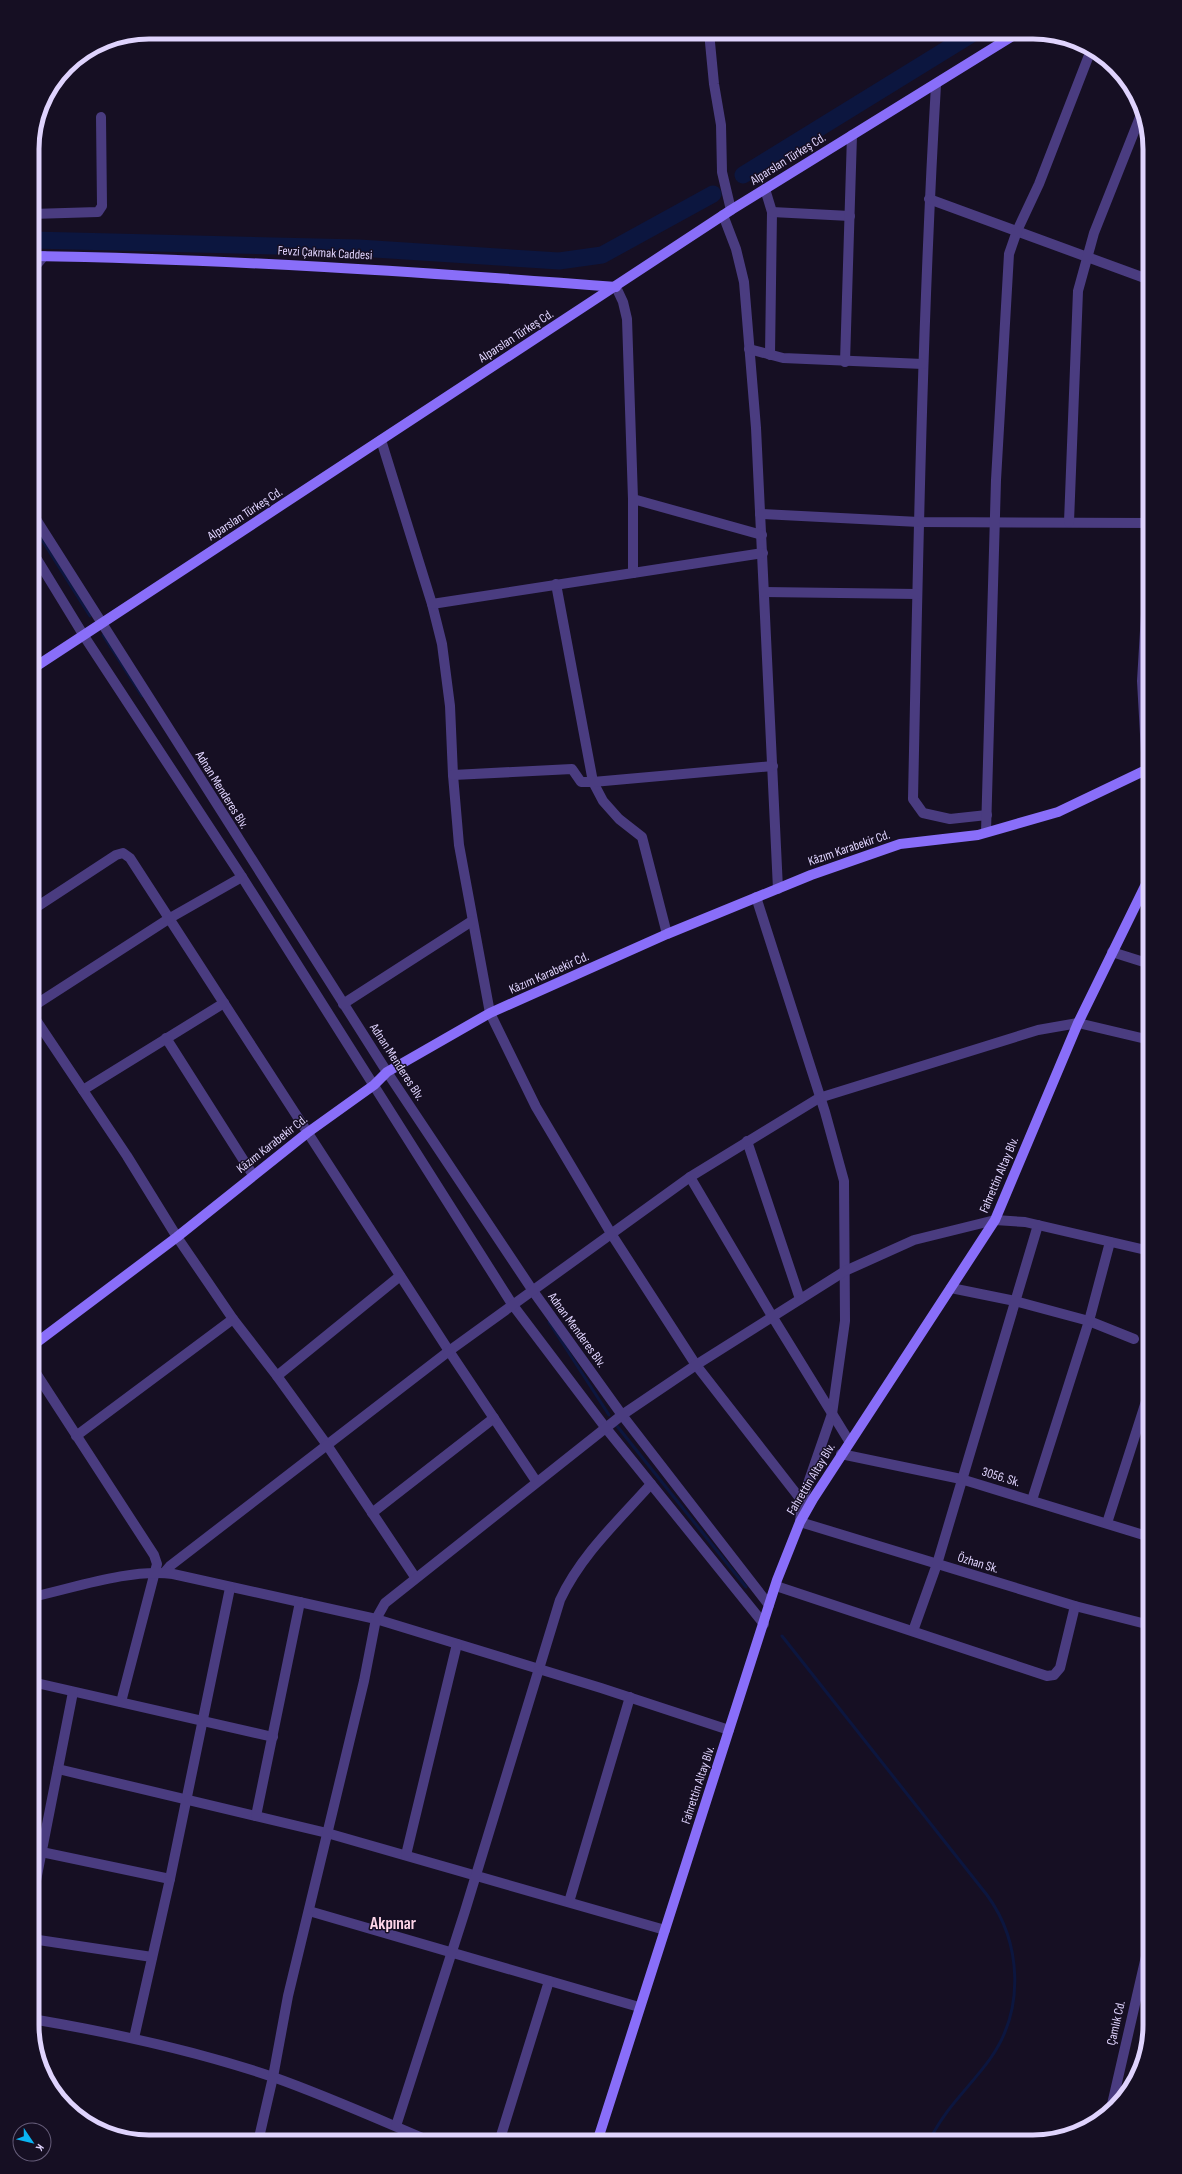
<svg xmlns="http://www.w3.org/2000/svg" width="1182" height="2174" font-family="'Sofia Sans Condensed',sans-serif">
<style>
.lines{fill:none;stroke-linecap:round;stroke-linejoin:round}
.stream{stroke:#0c163f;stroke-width:3}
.river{stroke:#0c163f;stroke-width:17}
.street{stroke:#4a3c80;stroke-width:10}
.secondary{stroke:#896ef9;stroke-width:10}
.labels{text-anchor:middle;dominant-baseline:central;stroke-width:3;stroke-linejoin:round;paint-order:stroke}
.street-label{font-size:13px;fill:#dfd3fd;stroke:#160f23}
.district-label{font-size:17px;font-weight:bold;fill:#fdd5e8;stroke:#160f23}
.rim{fill:none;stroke:#dfd3fd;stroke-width:5}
</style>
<rect width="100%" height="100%" fill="#160f23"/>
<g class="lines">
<!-- stream -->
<g class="stream">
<polyline points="32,524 90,616"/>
<polyline points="103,635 142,696"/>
<polyline points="549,1322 609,1415"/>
<polyline points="617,1426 746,1587"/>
<path d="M782,1636L987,1895C1022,1943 1025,2010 990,2059C970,2087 943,2110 929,2142"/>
</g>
<!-- river -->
<g class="river">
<polyline points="743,175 975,32"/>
<polyline points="32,240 359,248 559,261 602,255 713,194"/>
</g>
<!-- street -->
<g class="street">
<polyline points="709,32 714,84 721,125 722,172 731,210"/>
<path d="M936,85C922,323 918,561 913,799L923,813L950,819L987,815"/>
<polyline points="765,189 772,212 770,355"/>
<polyline points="929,199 1150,280"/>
<polyline points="772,212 850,216"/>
<polyline points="32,214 98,212 102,206 101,117"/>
<polyline points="723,215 736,249 744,282 756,428 778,889"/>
<polyline points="32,270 44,256"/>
<polyline points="749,349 783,358 923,364"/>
<polyline points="845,362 852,135"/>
<polyline points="381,440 432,604 442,644 450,706 453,775 459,845 490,1013 536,1107 612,1235 696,1365 802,1501"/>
<polyline points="633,499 762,535"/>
<polyline points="32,513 387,1072 533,1291 622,1415 769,1605"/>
<polyline points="760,514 919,522 1150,523"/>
<polyline points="1069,522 1078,291 1094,233 1142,112"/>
<polyline points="32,551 84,636 242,877 512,1304 605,1427 764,1624"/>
<polyline points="633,573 763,553"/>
<polyline points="556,584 593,782 603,801 619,819 642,837 667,934"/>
<polyline points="764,592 917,594"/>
<polyline points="432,604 633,573 633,499 627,319 623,302 616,287"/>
<polyline points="1147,770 1142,681 1150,547"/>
<polyline points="453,775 572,769 581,782 593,782 773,766"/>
<polyline points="986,832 996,480 1009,254 1017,231 1039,184 1091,50"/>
<polyline points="756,897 825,1112 844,1181 845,1321 832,1414 802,1501 800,1522 1075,1606 1150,1625"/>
<polyline points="32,910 116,855 123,853 130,858 449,1351 536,1481"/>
<polyline points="1112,952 1150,964"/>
<polyline points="343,1004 472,921"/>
<polyline points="32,1007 170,918 242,877"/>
<polyline points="32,1014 127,1156 177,1237 233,1319 277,1376"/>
<polyline points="166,1038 253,1175"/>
<polyline points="83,1090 224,1003"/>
<polyline points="747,1141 800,1299"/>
<polyline points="690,1177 772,1316 849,1441"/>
<polyline points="400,1276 277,1376 327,1445 449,1351 690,1177 819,1098 1038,1030 1078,1023 1150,1040"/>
<polyline points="951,1288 1015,1301 1089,1321 1134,1339"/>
<polyline points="32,1367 154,1555 157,1564 121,1702"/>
<polyline points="76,1436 233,1319"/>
<polyline points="841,1454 961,1479 1150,1537"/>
<polyline points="1032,1500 1089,1321 1110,1242"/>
<polyline points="372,1513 494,1418"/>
<polyline points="1107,1523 1150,1389"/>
<polyline points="164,1573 170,1566 327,1445 415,1577"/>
<polyline points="776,1586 1047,1676 1054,1675 1060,1668 1075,1606"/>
<path d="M32,1597C74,1588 131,1568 173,1574L376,1619L601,1688L729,1730"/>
<polyline points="913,1631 937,1564 1038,1225"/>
<polyline points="32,1682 273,1737"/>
<polyline points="58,1769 327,1833 665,1930"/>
<polyline points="256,1816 300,1602"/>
<polyline points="32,1850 170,1879"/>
<polyline points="406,1855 457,1644"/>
<polyline points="32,1901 73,1692"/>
<polyline points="569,1902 630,1697"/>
<polyline points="309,1911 639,2007"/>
<polyline points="32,1939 152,1957"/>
<path d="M32,2019C114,2033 194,2050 273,2077C327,2096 380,2120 432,2142"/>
<polyline points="134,2038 170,1879 230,1588"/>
<polyline points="1110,2113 1150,1939"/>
<path d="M396,2126L465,1911L560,1600C581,1555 618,1521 651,1484"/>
<polyline points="258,2142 273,2077 288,1996 364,1681 376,1619 385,1603 622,1415 696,1365 845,1271 914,1240 995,1220 1025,1222 1150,1251"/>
<polyline points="499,2142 549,1981"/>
</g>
<!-- secondary -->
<g class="secondary">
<path d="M32,256C228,259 421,272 616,287"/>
<polyline points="32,669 731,210 1019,32"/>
<polyline points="32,1346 177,1237 307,1133 374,1085 387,1072 490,1013 667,934 811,875 900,844 978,835 1058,812 1150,768"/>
<polyline points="597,2142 777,1580 800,1522 813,1499 995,1220 1078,1023 1150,876"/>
</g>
</g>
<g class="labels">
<!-- street labels -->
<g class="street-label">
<text transform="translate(788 159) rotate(-32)">Alparslan Türkeş Cd.</text>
<text transform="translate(325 253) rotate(3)">Fevzi Çakmak Caddesi</text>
<text transform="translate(516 336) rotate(-33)">Alparslan Türkeş Cd.</text>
<text transform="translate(245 514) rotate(-33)">Alparslan Türkeş Cd.</text>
<text transform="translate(222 790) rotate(58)">Adnan Menderes Blv.</text>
<text transform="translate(849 848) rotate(-19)">Kâzım Karabekir Cd.</text>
<text transform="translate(549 973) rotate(-24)">Kâzım Karabekir Cd.</text>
<text transform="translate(397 1062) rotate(57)">Adnan Menderes Blv.</text>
<text transform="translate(272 1144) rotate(-38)">Kâzım Karabekir Cd.</text>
<text transform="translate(999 1175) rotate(-67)">Fahrettin Altay Blv.</text>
<text transform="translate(577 1330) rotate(54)">Adnan Menderes Blv.</text>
<text transform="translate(1001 1477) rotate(17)">3056. Sk.</text>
<text transform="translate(811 1479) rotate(-59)">Fahrettin Altay Blv.</text>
<text transform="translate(978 1563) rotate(17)">Özhan Sk.</text>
<text transform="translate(698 1785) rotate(-72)">Fahrettin Altay Blv.</text>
<text transform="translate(1116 2023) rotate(-77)">Çamlık Cd.</text>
</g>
<!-- district labels -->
<g class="district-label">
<text x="393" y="1924">Akpınar</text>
</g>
</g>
<!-- crop -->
<path d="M0 0H1182V2174H0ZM149 39H1033A110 110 0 0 1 1143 149V2025A110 110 0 0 1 1033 2135H149A110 110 0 0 1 39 2025V149A110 110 0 0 1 149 39Z" fill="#160f23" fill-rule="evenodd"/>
<path class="rim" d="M149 39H1033A110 110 0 0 1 1143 149V2025A110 110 0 0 1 1033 2135H149A110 110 0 0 1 39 2025V149A110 110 0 0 1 149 39Z"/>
<!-- north arrow -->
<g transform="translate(32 2142) rotate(125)"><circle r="19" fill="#160f23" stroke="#665d7a"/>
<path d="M0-3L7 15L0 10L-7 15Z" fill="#0ab4f2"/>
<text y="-6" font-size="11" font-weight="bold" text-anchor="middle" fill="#dfd3fd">K</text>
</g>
</svg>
